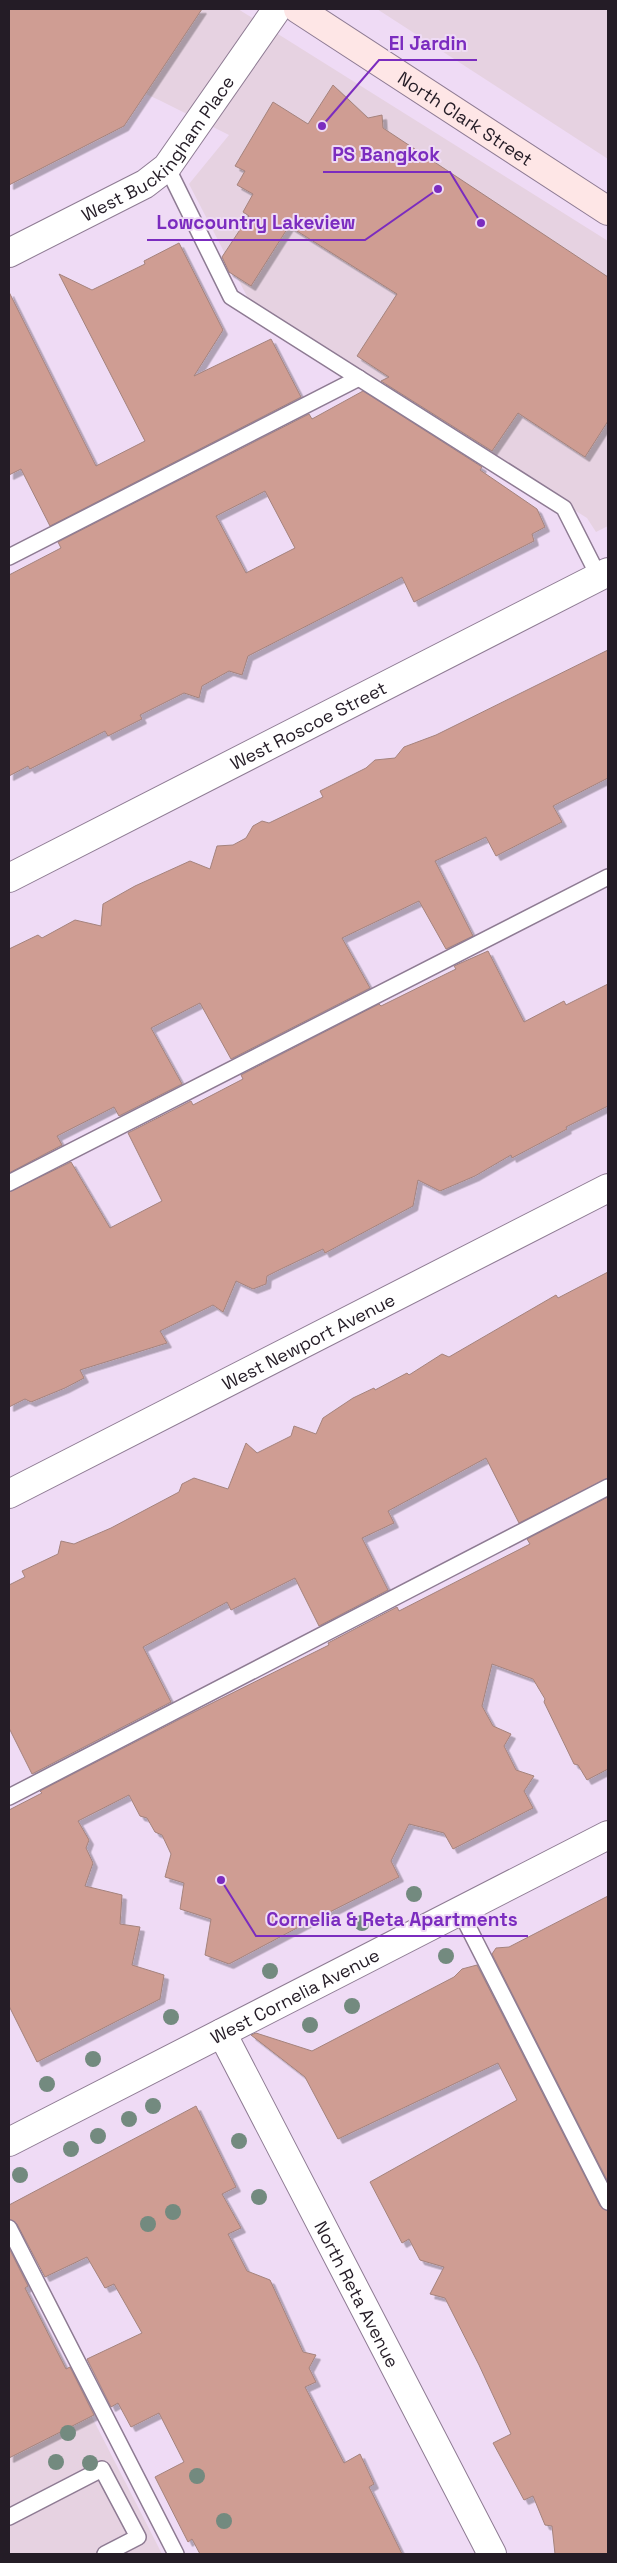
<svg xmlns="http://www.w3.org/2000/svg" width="617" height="2563" font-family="'Space Grotesk',sans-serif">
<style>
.commercial{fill:#e6d2e1}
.building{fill:#cf9d93;stroke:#a4837d;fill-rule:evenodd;filter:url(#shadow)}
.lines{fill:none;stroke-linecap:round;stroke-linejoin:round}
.service-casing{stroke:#8e7b93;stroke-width:18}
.minor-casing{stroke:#8e7b93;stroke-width:30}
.secondary-casing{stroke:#8e7b93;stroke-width:30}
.service{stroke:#fff;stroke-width:15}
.minor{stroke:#fff;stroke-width:28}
.secondary{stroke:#fee6e6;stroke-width:28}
.tree{fill:#738a7f}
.labels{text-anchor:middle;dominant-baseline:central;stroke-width:4;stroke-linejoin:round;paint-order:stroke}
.street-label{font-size:18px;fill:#241c26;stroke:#efdbf5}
.leader{fill:none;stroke:#7b2cbf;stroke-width:2}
.callout-dot{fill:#7b2cbf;stroke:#efdbf5;stroke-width:2}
.callout-label{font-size:19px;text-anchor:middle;font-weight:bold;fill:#7b2cbf;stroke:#efdbf5;stroke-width:4;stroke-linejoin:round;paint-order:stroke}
</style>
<defs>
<filter id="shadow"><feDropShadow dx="4.5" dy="4.5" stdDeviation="0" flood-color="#0004"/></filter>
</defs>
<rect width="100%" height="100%" fill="#efdbf5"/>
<!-- commercial -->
<g class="commercial">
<polygon points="9,9 238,9 608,241 608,526 596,532 587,518 252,306 189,184 229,135 159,100 9,32"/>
<polygon points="377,9 608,9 608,159"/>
<polygon points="9,2255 162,2554 9,2554"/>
</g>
<!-- building -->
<g class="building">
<polygon points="9,9 202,9 124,126 9,185"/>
<polygon points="333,85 368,118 382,115 383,128 608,277 608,421 585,457 518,413 492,451 381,381 389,377 357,356 397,294 289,226 251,286 229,272 222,257 249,216 243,212 253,194 237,185 245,171 235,166 273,102 308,124"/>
<polygon points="179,243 223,330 194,376 271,339 301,397 50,526 21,469 9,475 9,292 96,466 145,441 59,274 92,290 145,264 144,261"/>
<path d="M363,391L482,467L480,470L537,509L545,527L532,534L534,541L414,602L402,577L248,656L242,675L229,671L202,686L199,698L184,693L140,715L142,719L108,736L105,731L30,769L28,766L9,776V575L61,548L58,542L309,414L312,419ZM265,491L295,548L246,573L216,516Z"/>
<polygon points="608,650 608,778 553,806 562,822 496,856 486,837 435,861 473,936 446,949 419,901 342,938 370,988 231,1059 200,1003 151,1028 182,1084 119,1116 114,1107 57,1136 62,1145 9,1173 9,949 38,935 42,938 75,920 101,926 103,904 135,886 190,861 210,869 217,846 233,845 246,838 253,826 262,821 269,823 323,797 320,791 366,768 375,760 395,758 404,747 436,735"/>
<polygon points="488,951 524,1022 564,1001 566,1005 608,984 608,1106 566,1127 567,1129 512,1158 511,1155 475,1176 440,1191 418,1180 413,1206 325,1253 323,1249 281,1269 267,1276 266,1284 253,1289 236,1281 223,1312 213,1305 160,1331 167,1343 80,1370 84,1378 65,1388 31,1402 25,1399 9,1407 9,1192 71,1162 110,1228 162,1201 128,1133 191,1101 193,1105 243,1079 241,1075 379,1004 381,1006 456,969 454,966"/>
<polygon points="608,1272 608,1478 519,1523 486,1458 388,1511 394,1523 362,1538 388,1590 319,1626 295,1578 231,1610 227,1602 143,1647 171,1702 32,1774 9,1728 9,1585 25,1577 22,1571 58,1554 61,1541 74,1544 111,1528 179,1492 182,1484 194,1478 228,1489 246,1443 257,1453 291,1436 294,1426 316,1434 323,1418 353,1398 374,1388 375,1390 407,1373 409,1375 442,1354 449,1357 556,1295 558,1298"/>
<polygon points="608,1497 608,1769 587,1780 578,1765 574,1764 544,1702 545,1699 533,1679 492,1664 482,1706 493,1726 511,1734 504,1746 516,1770 534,1776 524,1791 533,1808 453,1849 444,1833 409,1824 391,1861 399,1877 314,1920 314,1919 229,1964 205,1955 211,1919 180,1909 184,1883 165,1877 171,1854 162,1835 155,1832 147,1818 140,1816 129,1795 78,1821 89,1840 86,1848 93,1863 85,1886 122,1895 120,1924 140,1927 132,1965 164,1975 160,1999 37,2062 9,2006 9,1810 42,1793 40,1791 180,1719 329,1645 328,1643 397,1607 399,1611 530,1544 527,1539"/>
<polygon points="608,1896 608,2182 492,1954 496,1948 509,1947"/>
<polygon points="477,1965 600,2206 608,2211 608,2554 555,2554 552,2526 545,2525 533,2496 524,2500 493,2443 511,2434 479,2365 445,2298 430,2294 444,2267 420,2260 409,2239 402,2243 370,2182 517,2100 498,2063 338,2139 305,2077 251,2035 256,2033 312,2051 454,1977 462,1969"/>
<polygon points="196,2106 236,2187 222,2194 241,2228 228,2234 247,2271 270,2280 303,2352 316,2355 309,2368 316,2382 305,2387 344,2463 360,2454 374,2484 369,2487 402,2554 200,2554 192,2539 188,2542 155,2477 184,2462 159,2413 131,2427 118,2403 111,2407 87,2359 142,2333 114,2284 105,2288 87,2257 45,2277 17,2224 9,2219 9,2205"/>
<polygon points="9,2248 28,2286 25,2288 66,2369 70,2367 94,2415 9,2458"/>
</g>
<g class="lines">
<!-- service casing -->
<g class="service-casing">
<g id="service">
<polyline points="167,167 231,297 564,508 599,577"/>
<polyline points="9,557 359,378"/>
<polyline points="9,1183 608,877"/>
<polyline points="9,1797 608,1487"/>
<polyline points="460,1911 608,2202"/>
<polyline points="9,2228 176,2554"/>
<polyline points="9,2517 102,2469 138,2537 105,2554"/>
</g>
</g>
<!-- minor casing -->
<g class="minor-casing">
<g id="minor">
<path id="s1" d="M9,253L145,184L167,167L277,9"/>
<path id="s2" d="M9,878L608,572"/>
<path id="s3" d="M9,1494L608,1188"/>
<path id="s4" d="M222,2033L492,2554"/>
<path id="s5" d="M9,2142L608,1835"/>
</g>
</g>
<!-- secondary casing -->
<g class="secondary-casing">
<g id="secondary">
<path id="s6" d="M298,9L608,211"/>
</g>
</g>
<!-- service -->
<use href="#service" class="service"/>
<!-- minor -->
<use href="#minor" class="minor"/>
<!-- secondary -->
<use href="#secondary" class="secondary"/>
</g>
<!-- trees -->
<g class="tree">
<circle cx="414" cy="1894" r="8"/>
<circle cx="362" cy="1923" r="8"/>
<circle cx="446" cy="1956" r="8"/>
<circle cx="270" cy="1971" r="8"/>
<circle cx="352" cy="2006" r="8"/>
<circle cx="171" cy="2017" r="8"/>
<circle cx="310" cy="2025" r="8"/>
<circle cx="93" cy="2059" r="8"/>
<circle cx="47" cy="2084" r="8"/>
<circle cx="153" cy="2106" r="8"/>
<circle cx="129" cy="2119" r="8"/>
<circle cx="98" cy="2136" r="8"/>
<circle cx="239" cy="2141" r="8"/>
<circle cx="71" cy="2149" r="8"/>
<circle cx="20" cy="2175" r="8"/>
<circle cx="259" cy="2197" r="8"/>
<circle cx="173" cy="2212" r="8"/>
<circle cx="148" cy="2224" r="8"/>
<circle cx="68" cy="2433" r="8"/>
<circle cx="56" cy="2462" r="8"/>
<circle cx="90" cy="2463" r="8"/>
<circle cx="197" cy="2476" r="8"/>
<circle cx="224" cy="2521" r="8"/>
</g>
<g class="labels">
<!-- street labels -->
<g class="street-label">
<text stroke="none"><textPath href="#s6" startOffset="200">North Clark Street</textPath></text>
<text stroke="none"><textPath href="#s1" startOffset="186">West Buckingham Place</textPath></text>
<text stroke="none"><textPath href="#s2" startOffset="336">West Roscoe Street</textPath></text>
<text stroke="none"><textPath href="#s3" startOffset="336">West Newport Avenue</textPath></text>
<text stroke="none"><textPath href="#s5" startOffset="321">West Cornelia Avenue</textPath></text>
<text stroke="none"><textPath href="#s4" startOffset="294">North Reta Avenue</textPath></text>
</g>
</g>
<!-- callouts -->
<path class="leader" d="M322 126L379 60H477M481 223L450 172H323M438 189L365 240H147M221 1880L256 1936H528"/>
<g class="callout-dot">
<circle cx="322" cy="126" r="5"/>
<circle cx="481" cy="223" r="5"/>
<circle cx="438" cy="189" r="5"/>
<circle cx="221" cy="1880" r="5"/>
</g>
<g class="callout-label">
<text x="428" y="50">El Jardin</text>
<text x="386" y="161">PS Bangkok</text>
<text x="256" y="229">Lowcountry Lakeview</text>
<text x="392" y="1926">Cornelia &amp; Reta Apartments</text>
</g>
<!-- border -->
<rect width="617" height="2563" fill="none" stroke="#241c26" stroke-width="20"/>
</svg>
